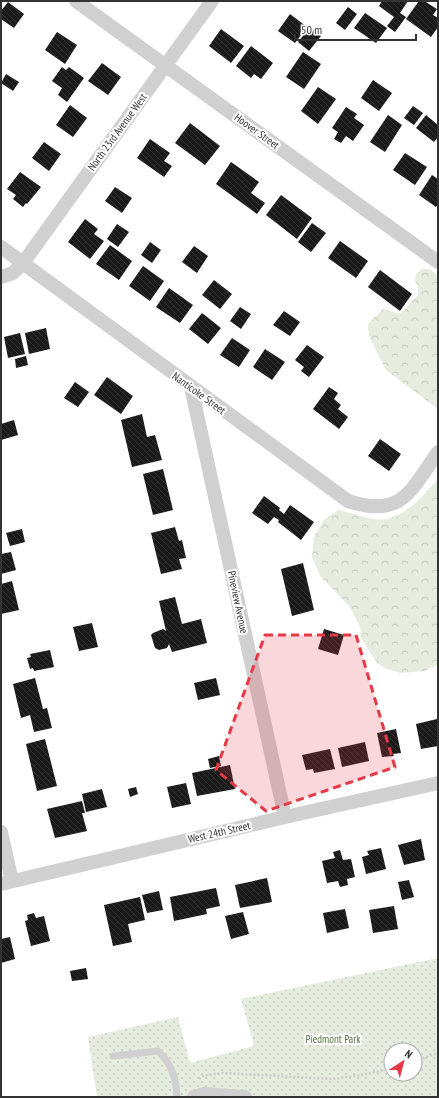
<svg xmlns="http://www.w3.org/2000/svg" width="439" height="1098" font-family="'PT Sans Narrow',sans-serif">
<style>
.forest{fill:url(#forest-crowns)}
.park{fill:url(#park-dots);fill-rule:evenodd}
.building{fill:url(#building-back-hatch)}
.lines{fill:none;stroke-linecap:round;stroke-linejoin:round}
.path{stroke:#cdcdcd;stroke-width:2.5;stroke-dasharray:2 2;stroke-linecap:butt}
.lane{stroke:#d0d0d0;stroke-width:7}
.street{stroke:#d0d0d0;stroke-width:14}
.marked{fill:#e63946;fill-opacity:0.2;stroke:#e63946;stroke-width:3;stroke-dasharray:8 5;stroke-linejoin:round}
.labels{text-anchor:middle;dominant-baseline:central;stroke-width:4;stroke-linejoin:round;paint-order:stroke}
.street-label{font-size:11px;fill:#333;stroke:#fff}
.park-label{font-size:11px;fill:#56703f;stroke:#fff}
</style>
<defs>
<pattern id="forest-crowns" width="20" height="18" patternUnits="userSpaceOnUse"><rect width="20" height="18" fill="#e6ecdf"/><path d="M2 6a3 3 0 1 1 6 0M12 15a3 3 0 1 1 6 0" fill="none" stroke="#c6cbc0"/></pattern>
<pattern id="park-dots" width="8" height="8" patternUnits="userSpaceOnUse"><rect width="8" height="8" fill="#e6ecdf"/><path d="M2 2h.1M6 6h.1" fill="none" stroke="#c6cbc0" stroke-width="1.8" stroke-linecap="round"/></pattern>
<pattern id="building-back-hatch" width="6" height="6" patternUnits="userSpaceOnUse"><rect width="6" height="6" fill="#1a1a1a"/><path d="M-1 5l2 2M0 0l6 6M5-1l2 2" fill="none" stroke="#333"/></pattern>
</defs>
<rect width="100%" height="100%" fill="#fff"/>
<!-- forest -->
<g class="forest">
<polygon points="422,269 430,269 438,276 438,409 386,370 369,336 368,324 383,309 400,314 418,295 418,286 415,281 416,274"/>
<path d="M438,479V664L425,671L401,673L387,669L377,663L361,638L360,627L350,607L320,576L312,557L314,536L325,519L338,510C348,512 358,515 368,518C399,526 419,500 438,479Z"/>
</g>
<!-- park -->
<path class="park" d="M438,958V1097H97L88,1037L178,1017L190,1063L254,1046L241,999ZM391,1050H415V1074H391Z"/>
<!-- building -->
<g class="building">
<polygon points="382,1 408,1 400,13 406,17 395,32 387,26 394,17 379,6"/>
<polygon points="419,1 424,1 437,9 433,15 438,18 438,27 431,37 406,19"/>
<polygon points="8,2 24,14 14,28 1,19 1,11"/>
<polygon points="348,7 357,14 345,30 336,23"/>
<polygon points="365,13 387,28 376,43 354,28"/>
<polygon points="290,14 307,27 295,43 278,31"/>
<polygon points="310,27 321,36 309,51 298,42"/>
<polygon points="221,29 244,46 231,63 209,46"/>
<polygon points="57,32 77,45 65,64 45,50"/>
<polygon points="251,46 273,63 261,79 254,74 251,78 236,66"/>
<polygon points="303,52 321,64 304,89 286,77"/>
<polygon points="102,63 121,77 108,95 88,81"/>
<polygon points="62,67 66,70 69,67 84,78 67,102 58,95 62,88 52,81"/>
<polygon points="6,74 19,82 13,91 1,83"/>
<polygon points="373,80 392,93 379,111 361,98"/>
<polygon points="318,87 336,99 318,124 301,111"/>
<polygon points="70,105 87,118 73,137 56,125"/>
<polygon points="413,106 423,113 414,125 404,118"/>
<polygon points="346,107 357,114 354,118 364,125 353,141 346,136 341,143 334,139 338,132 332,128"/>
<polygon points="388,115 402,125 385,152 370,142"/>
<polygon points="426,115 438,125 438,137 434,142 416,128"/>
<polygon points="190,123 220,146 205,165 175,143"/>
<polygon points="150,139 170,153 164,161 172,166 164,177 137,158"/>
<polygon points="44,142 61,154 49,171 32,158"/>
<polygon points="405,153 427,167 415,185 393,170"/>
<polygon points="231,162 259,182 251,193 265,203 257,214 216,184"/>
<polygon points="20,172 41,187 27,204 26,203 23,207 13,199 16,195 7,189"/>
<polygon points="432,175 438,179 438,204 436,207 419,195"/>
<polygon points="115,187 132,198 122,213 105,201"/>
<polygon points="281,195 312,218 297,239 266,215"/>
<polygon points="85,219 98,229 94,234 104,241 90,259 68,242"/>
<polygon points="312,223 326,233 311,252 298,242"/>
<polygon points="117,224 129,232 118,247 107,239"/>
<polygon points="340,241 368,261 356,278 328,258"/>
<polygon points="150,242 161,250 152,263 141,255"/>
<polygon points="110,245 132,261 119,280 96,264"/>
<polygon points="194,246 208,256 197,273 182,262"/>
<polygon points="143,266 164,281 150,301 129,286"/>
<polygon points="380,270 412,294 400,311 368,287"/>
<polygon points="214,280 232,294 220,309 202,295"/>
<polygon points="169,288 193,305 180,323 156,307"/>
<polygon points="240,307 251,314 241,329 230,321"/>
<polygon points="284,311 300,322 290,336 273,325"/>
<polygon points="202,313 221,328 208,344 189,329"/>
<polygon points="46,328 50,349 29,354 25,333"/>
<polygon points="20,333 25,354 8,358 4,337"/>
<polygon points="232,338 250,350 239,367 220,355"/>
<polygon points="307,345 324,357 309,377 301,371 304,367 295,360"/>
<polygon points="265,349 285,362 272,380 253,367"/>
<polygon points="26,356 28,365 16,368 15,359"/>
<polygon points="107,377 133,396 121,414 94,395"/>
<polygon points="75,382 89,392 78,407 64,398"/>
<polygon points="329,387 338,393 334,399 341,405 338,409 348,417 339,429 313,409"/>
<polygon points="142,414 147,437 155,435 162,460 132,467 121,420"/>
<polygon points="14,420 18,435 1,440 1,424"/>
<polygon points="380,439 401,454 389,471 368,456"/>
<polygon points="163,469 173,510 153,515 143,474"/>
<polygon points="264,496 280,508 279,510 284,514 290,505 314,522 301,540 278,522 279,520 274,517 268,524 252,513"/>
<polygon points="175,527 179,541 182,540 186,558 179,559 182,569 161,574 151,533"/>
<polygon points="22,529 25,542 10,546 6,533"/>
<polygon points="11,552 16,570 1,574 1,554"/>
<polygon points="303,563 314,610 292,616 281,569"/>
<polygon points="12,581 19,610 1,614 1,584"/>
<polygon points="175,597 182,624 201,619 207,643 172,652 169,644 167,648 159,650 155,648 151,635 153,633 163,629 166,631 159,601"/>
<polygon points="92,623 98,647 79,651 73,627"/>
<polygon points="324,629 344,635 338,655 318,649"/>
<polygon points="50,650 54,667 34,671 33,668 30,669 27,658 31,657 30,654"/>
<polygon points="35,678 43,709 47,708 52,728 34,732 30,715 21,718 13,684"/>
<polygon points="216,678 220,695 198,700 194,683"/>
<polygon points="437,719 438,746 421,749 416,724"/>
<polygon points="396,729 401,753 393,754 394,756 382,757 377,733"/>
<polygon points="45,739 57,786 37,791 26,744"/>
<polygon points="365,742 369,761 342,767 338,748"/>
<polygon points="330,749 335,769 314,773 313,769 306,770 302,755"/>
<polygon points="219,756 221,766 210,768 208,759"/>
<polygon points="230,765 235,789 197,796 192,773"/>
<polygon points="186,783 191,804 172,808 167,787"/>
<polygon points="136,787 138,794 130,797 128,789"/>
<polygon points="102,789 107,807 86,812 82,794"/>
<polygon points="82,801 85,813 82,813 87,831 55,838 47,809"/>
<polygon points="421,839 425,860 404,865 398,845"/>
<polygon points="381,848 386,869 366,874 362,857 369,855 367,851"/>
<polygon points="340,850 343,860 351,859 355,877 347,879 348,885 340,887 338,881 327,883 322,861 335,858 333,852"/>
<polygon points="267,878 272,902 240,908 235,885"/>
<polygon points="409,880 414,897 402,900 398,882"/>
<polygon points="216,888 220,906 206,909 207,914 174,921 170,897"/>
<polygon points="159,891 163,910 147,913 142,895"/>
<polygon points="140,897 145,920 128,924 132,942 113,946 104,905"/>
<polygon points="394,906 398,929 373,933 369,910"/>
<polygon points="345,909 349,928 327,933 323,913"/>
<polygon points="243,912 249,934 231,939 225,916"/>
<polygon points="34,913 36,918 44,916 50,941 31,946 25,921 28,920 27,915"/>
<polygon points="10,937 15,959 1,963 1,939"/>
<polygon points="86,968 88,979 72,981 70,971"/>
</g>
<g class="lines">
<!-- path -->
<g class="path">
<polyline points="415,1061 438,1053"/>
<polyline points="199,1079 202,1076 223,1073 333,1079 362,1075 391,1068"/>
</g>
<!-- lane -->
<path class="lane" d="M113,1056L158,1051C172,1064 176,1078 177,1097"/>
<!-- street -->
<g class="street">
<polyline points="76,1 438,262"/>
<path d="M1,247L348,501C402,519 411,490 438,452"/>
<polyline points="1,277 13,273 23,263 212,1"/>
<polyline points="191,387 285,817"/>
<polyline points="1,832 12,881"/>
<polyline points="1,884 285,817 438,783"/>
<polyline points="194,1097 204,1094 245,1097"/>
</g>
</g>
<!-- marked area -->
<path class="marked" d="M265,635H356L395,767L266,811L216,770Z"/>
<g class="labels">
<!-- street labels -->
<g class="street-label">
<text transform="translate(257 131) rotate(36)">Hoover Street</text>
<text transform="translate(117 132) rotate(-54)">North 23rd Avenue West</text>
<text transform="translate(199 393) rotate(36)">Nanticoke Street</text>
<text transform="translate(238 602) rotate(78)">Pineview Avenue</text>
<text transform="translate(219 832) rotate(-13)">West 24th Street</text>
</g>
<!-- park labels -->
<g class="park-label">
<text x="333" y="1039">Piedmont Park</text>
</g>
</g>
<!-- border -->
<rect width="439" height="1098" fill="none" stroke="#333333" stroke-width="4"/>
<!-- north arrow -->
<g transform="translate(403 1062) rotate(36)"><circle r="19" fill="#ffffff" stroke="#adadad"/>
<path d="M0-3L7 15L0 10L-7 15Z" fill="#e63946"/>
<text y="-6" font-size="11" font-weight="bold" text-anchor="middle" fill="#333333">N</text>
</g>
<!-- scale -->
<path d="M295 34v6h121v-6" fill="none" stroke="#333333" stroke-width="2"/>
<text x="301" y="34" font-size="12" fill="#333333" stroke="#ffffff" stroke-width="3" paint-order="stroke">50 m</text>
</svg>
